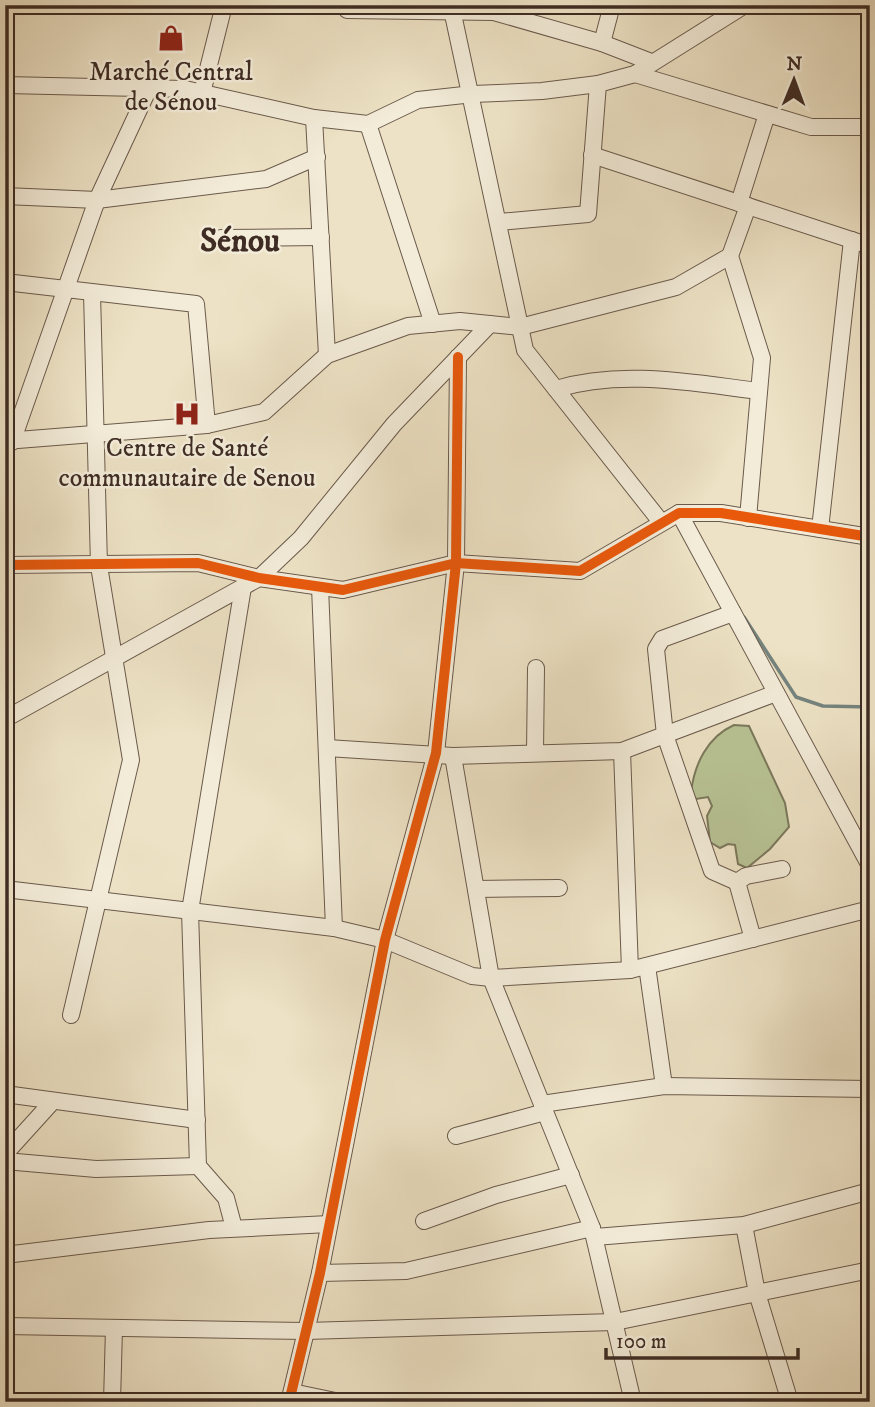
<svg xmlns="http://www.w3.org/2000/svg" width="875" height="1407" font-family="'IM FELL DW Pica',serif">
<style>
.green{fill:#b8c395;stroke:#7b785c;stroke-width:2}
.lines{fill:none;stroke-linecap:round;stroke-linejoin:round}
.stream{stroke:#75837e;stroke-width:3.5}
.minor-casing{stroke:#6a5a4c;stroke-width:18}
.minor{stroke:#f3ecd9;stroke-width:16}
.cycleway-casing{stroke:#f3ecd9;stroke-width:15}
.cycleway{stroke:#e8590c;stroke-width:10}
.labels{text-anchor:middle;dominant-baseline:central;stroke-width:5;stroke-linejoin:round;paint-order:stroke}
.poi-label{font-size:26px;fill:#3e2c24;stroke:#f3ecd9}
.district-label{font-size:33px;font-weight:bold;fill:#3e2c24;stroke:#f3ecd9}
</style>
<rect width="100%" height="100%" fill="#ede2c5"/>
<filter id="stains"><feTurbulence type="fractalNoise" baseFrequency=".00286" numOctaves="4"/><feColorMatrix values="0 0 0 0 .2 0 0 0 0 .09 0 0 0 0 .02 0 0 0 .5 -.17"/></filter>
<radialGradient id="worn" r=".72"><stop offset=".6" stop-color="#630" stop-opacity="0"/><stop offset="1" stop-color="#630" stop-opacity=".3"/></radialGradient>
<!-- green -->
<path class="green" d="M734,725L749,726L785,803L789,827L770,849L747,868L738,864L735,845L728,844L720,848L710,842L707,816L712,806L708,797L696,799L691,793C694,765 707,737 734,725Z"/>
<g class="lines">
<!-- stream -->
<polyline class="stream" points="744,617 796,697 823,706 870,707"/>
<!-- minor casing -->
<g class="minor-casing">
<g id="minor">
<polyline points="347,5 347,10 494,12 602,43 651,62"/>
<polyline points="451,5 525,350 661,522"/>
<polyline points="602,43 612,5"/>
<polyline points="635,74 811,127 870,127"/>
<polyline points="5,85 185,89 314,118 368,124 418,100 473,94 542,91 598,84 635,74 745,5"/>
<polyline points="202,93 224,5"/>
<polyline points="314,118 327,355"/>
<polyline points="368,124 433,324"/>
<polyline points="592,155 870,246"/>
<polyline points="5,196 97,200 266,179 317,157"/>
<polyline points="739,203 767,114"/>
<polyline points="748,206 730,256 762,358 748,518"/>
<polyline points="499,222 588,214 598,84"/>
<polyline points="221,238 321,237"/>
<polyline points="5,282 196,304 207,425"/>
<path d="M556,389C622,369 692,383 759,391"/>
<polyline points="5,441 207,425 264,412 327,355 408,326 460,321 520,327 676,287 730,256"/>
<polyline points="12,442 97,200 150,86"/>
<polyline points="679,513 870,866"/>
<polyline points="820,529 852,240"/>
<polyline points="5,565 198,563 259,578 343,590 456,563 580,571 679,513 721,513 870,537"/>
<polyline points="320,587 334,928"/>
<polyline points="733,613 662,639 656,649 665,735 712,871 737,882"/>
<polyline points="5,719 259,578 301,538 394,424 490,324"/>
<polyline points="327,748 453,756 622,751 776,693"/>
<polyline points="622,751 630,970"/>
<polyline points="535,753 536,668"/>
<polyline points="453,756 491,978 592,1228 633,1402"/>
<polyline points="5,889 334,928 385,940 472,976 491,978 630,970 870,909"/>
<polyline points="476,889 559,888"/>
<polyline points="753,939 737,882 746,876 782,869"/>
<polyline points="647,966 664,1086"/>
<polyline points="71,1015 131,760 99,566 92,293"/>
<polyline points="5,1094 197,1120"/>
<polyline points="542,1104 664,1086 870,1089"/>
<polyline points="456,1136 545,1112"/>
<polyline points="5,1154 53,1101"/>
<polyline points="5,1161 96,1169 198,1166"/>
<polyline points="424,1221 496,1195 571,1175"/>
<polyline points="744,1225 757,1293 790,1402"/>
<polyline points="234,1228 226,1198 198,1166 190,911 243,587"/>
<polyline points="595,1237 744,1225 870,1191"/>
<polyline points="5,1255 209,1230 329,1224"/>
<polyline points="320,1273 406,1271 592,1228"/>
<polyline points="5,1326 306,1331 615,1322 870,1270"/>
<polyline points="292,1392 340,1402"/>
<polyline points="112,1402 114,1328"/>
<polyline points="289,1402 320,1273 385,940 436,753 456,563 458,357"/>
</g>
</g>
<!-- minor -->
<use href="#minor" class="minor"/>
<!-- cycleway casing -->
<g class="cycleway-casing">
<g id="cycleway">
<polyline points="5,565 198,563 259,578 343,590 456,563 580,571 679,513 721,513 870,537"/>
<polyline points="289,1402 320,1273 385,940 436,753 456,563 458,357"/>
</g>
</g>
<!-- cycleway -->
<use href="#cycleway" class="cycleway"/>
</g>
<!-- icons -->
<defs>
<g id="shop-bare" transform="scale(2.1)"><path d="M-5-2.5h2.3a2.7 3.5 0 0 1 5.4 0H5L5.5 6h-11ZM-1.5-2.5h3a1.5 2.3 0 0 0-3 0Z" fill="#8f2418" stroke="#f3ecd9" stroke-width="2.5" paint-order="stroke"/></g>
<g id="hospital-bare" transform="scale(2.1)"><path d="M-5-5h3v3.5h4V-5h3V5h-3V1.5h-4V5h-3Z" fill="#8f2418" stroke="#f3ecd9" stroke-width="2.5" paint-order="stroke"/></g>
</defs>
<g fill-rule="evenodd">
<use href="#shop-bare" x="171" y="38"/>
<use href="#hospital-bare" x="187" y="414"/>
</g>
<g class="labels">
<!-- poi labels -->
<g class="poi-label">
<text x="171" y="72">Marché Central<tspan x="171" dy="30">de Sénou</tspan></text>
<text x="187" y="448">Centre de Santé<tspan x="187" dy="30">communautaire de Senou</tspan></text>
</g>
<!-- district labels -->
<g class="district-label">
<text x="240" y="241">Sénou</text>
</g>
</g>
<!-- margin -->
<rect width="875" height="1407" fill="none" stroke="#ede2c5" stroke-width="28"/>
<rect x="7" y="7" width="861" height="1393" fill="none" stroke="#3e2c24" stroke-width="3.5"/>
<rect x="14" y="14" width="847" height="1379" fill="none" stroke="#3e2c24" stroke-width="2"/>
<!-- north arrow -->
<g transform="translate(794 80) rotate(1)" stroke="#f3ecd9" stroke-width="5" paint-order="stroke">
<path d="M0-5L12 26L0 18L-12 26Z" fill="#3e2c24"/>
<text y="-10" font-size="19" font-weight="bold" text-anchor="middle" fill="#3e2c24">N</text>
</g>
<!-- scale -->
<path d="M606 1348v10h192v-10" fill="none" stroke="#3e2c24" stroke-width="3.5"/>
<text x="616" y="1348" font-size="21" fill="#3e2c24" stroke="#f3ecd9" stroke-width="5" paint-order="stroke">100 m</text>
<rect width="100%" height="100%" filter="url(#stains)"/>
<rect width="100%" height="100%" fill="url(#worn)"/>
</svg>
